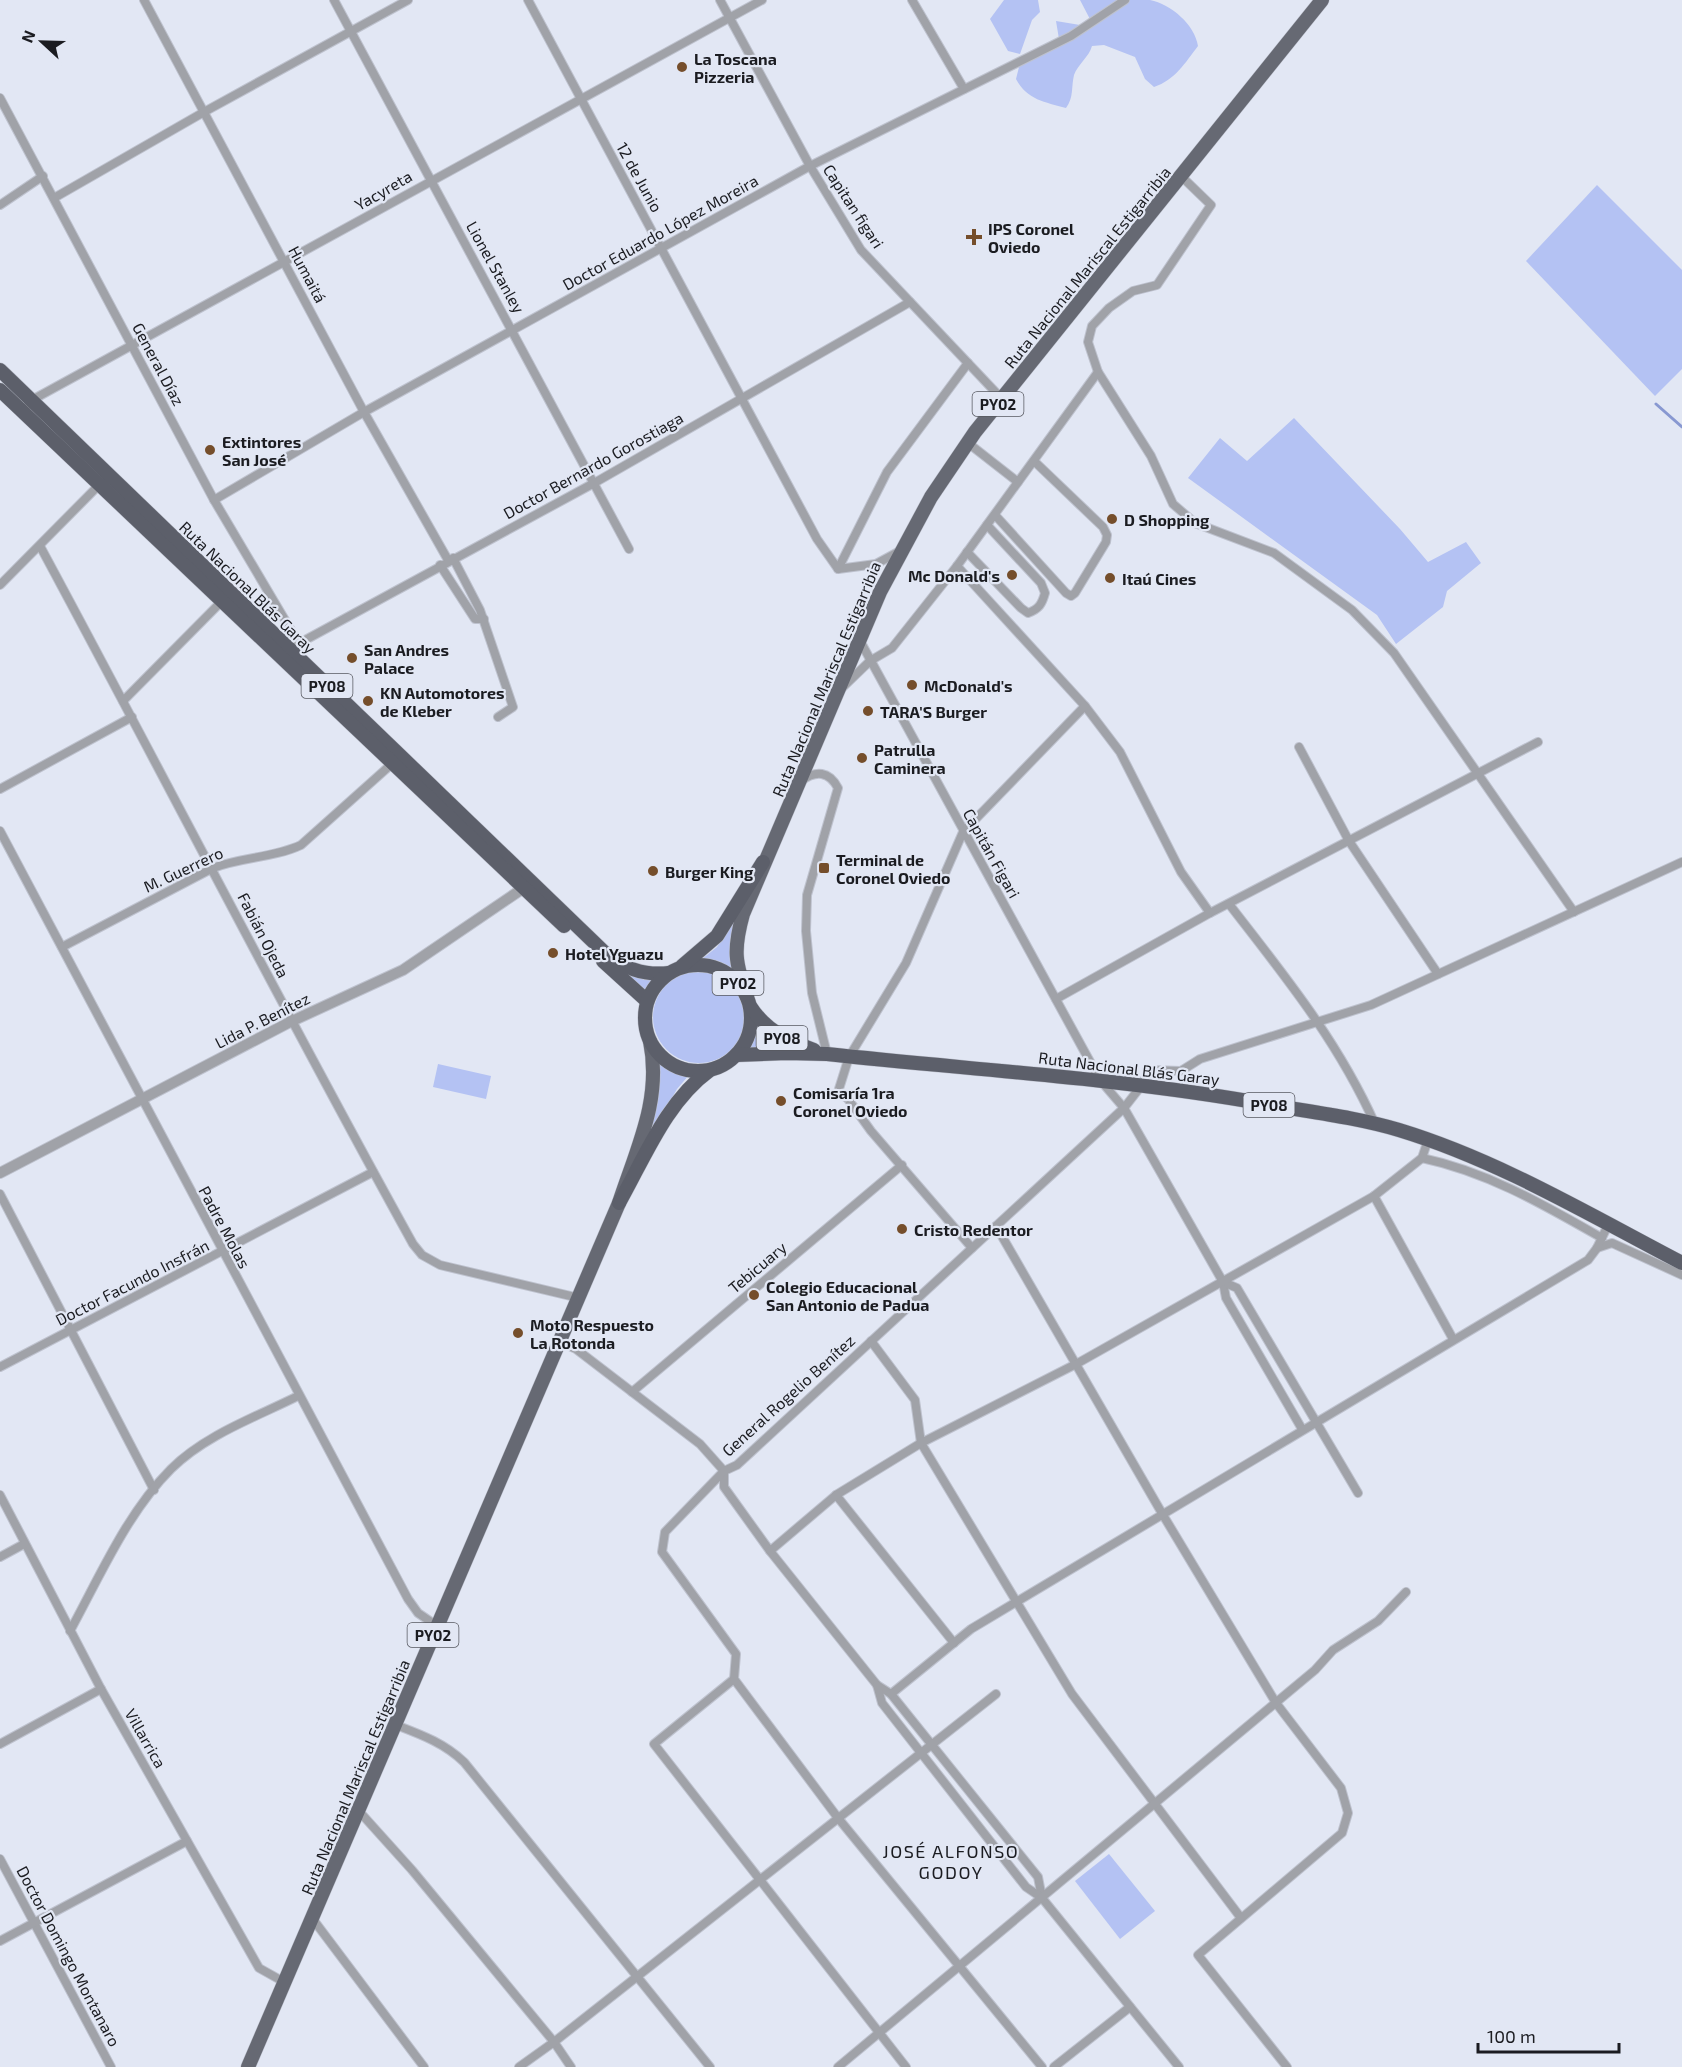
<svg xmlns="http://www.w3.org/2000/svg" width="1682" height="2067" font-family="'Exo 2',sans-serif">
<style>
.green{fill:#b4c2f3}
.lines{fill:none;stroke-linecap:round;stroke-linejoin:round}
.stream{stroke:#8898d1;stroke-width:3}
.minor-casing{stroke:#bec2ce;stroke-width:10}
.tertiary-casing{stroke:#bec2ce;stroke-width:12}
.primary-casing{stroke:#bec2ce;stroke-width:15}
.trunk-casing{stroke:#bec2ce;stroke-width:15}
.minor{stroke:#a0a2a8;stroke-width:8}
.tertiary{stroke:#a0a2a8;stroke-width:10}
.primary{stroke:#666973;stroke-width:14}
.trunk{stroke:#5c5f6a;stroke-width:14}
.poi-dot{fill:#754e2b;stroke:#e2e7f4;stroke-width:2}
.labels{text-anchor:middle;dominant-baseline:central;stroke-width:4.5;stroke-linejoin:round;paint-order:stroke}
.shield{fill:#e2e7f4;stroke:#575960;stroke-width:1.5}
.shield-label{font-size:15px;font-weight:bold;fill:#1b1c21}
.poi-label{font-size:16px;font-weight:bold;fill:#1b1c21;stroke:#e2e7f4;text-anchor:start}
.street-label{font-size:16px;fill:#1b1c21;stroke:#e2e7f4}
.neighbourhood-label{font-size:18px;letter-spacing:1.5px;fill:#1b1c21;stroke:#e2e7f4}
</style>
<rect width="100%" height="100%" fill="#e2e7f4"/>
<!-- green -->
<g class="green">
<polygon points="1004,0 1038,0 1040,12 1032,20 1020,54 1008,51 990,19"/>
<path d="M1080,0C1102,0 1129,0 1150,0C1171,4 1195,25 1198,46C1185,63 1175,80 1154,87L1145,79L1135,57L1104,45L1092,46C1089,57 1078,64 1074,75C1071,88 1074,97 1066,108C1045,102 1027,100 1016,79L1019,67L1041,55L1059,39L1056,21L1080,25L1092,23Z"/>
<polygon points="1597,185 1682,270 1682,369 1655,396 1526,261"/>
<polygon points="1294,418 1400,529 1428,562 1466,542 1481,563 1447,591 1443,607 1396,644 1377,615 1188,478 1220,438 1247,461"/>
<polygon points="737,915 730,940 732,969 718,961 702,959 717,947"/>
<polygon points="616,967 655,980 646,996"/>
<circle cx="699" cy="1017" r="46"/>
<polygon points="757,1025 769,1038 788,1048 750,1048 756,1036"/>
<polygon points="659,1060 669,1070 689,1075 677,1089 643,1148 660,1081"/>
<polygon points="438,1064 491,1076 486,1099 433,1087"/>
<polygon points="1109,1854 1155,1911 1120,1939 1075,1881"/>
</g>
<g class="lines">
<!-- stream -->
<polyline class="stream" points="1656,404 1682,427"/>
<!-- minor casing -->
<g class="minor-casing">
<g id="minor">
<polyline points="144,0 364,412 448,560"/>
<polyline points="334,0 629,549"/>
<polyline points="528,0 817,539 838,569 876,564 900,551"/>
<polyline points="720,0 810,166 861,250 1002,399"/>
<polyline points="912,0 964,89"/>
<polyline points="0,98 214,500 298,642"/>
<polyline points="1181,176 1211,205 1157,285 1133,291 1109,308 1092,326 1088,342 1098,372 1151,456 1173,504 1195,523 1274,553 1352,610 1394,653 1574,912"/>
<polyline points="54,198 204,112 408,0"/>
<polyline points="0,205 43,176"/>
<polyline points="23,412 32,400 762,0"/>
<polyline points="968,443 1018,482"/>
<polyline points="214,500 364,412 810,166 1071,36 1125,0"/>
<polyline points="995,515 1066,593 1071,596 1075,593 1106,542 1107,535 1103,527 1034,461"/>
<path d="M40,546C165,778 285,1013 413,1244L422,1255L440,1265L579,1298"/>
<path d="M967,552L1021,608L1028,613C1039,609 1042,604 1045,593L1041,583L987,525"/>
<polyline points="453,558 480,610 513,707 498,717"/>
<polyline points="440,565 475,619 484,619"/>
<polyline points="957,566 1085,706 1120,752 1181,872 1210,913"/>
<polyline points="838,569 887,472 968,363"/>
<polyline points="0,585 101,483"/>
<polyline points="859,639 1100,1080 1124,1108 1223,1282 1226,1298 1302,1429"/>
<polyline points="285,651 596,482 910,302"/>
<polyline points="843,687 870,661 892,648 957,566 1098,372"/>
<polyline points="123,701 222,601"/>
<polyline points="1299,747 1349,841 1438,974"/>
<path d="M801,781C816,770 829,771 838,788L807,895L806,931L812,993L827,1054"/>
<polyline points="0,789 132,717"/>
<polyline points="0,831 408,1599 418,1613 437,1626"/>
<path d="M1229,904C1284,975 1338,1041 1375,1124"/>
<path d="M62,947L213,868C242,857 273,858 301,845L395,761"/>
<polyline points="1056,999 1210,913 1538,742"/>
<path d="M1422,1158C1488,1172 1544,1205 1602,1238"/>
<polyline points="0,1194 154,1490"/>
<polyline points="1374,1196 1453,1339"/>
<polyline points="996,1226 1163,1515 1276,1703 1341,1788 1348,1813 1342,1833 1198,1955 1287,2067"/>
<polyline points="972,1248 871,1131 848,1099 838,1092 849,1057 906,963 963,832 1085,706"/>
<polyline points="1597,1248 1612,1243 1682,1275"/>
<polyline points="1223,1282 1237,1288 1358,1493"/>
<polyline points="871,1341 915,1400 921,1443 1072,1694 1241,1918"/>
<polyline points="560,1342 576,1349 700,1444 724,1471 724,1487 770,1551 877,1685 891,1694 1038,1877 1042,1898"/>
<polyline points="0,1367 373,1172"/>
<polyline points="632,1392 902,1165"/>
<polyline points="0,1495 101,1689 259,1968 284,1982"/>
<polyline points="836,1495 954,1643"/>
<polyline points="770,1551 836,1495 921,1443 1078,1363 1374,1196 1422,1158 1428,1140"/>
<polyline points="0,1557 24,1544"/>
<path d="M70,1631C100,1576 127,1513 171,1469C205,1435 256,1417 298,1396"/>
<polyline points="734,1679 654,1744 906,2067"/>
<polyline points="877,1685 882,1703 1026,1887 1042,1898 1179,2067"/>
<polyline points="891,1694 971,1629 1588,1260 1597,1248 1608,1225"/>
<path d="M396,1725C422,1735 444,1743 464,1762L710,2067"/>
<polyline points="0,1744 101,1689"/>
<polyline points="358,1810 412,1870 554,2042 571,2067"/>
<polyline points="0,1859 111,2067"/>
<polyline points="312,1918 424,2067"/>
<polyline points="0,1941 187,1841"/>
<polyline points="519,2067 554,2042 996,1694"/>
<polyline points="838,2067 1315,1670 1333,1650 1378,1621 1406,1592"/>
<polyline points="1042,2067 838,1818 734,1679 736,1654 662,1552 665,1532 724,1471 737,1465 1124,1108 1142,1085 1149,1070 1181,1071 1200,1059 1371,1005 1682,862"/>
<polyline points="1054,2067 1130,2007"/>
</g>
</g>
<!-- tertiary casing -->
<g class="tertiary-casing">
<polyline id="tertiary" points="0,1173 290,1022 403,970 528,885"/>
</g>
<!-- primary casing -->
<g class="primary-casing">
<g id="primary">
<path d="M747,997C735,962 733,950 743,914L880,592L931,497L975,432L1322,0"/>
<path d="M248,2067L619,1203C637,1148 662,1099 650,1041"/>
</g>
</g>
<!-- trunk casing -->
<g class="trunk-casing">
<g id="trunk">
<path d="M0,370L603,951C623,968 643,976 669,973"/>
<polyline points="0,390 564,926"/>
<polyline points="603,961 647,1001"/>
<circle cx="698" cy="1018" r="53"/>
<polyline points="682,966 717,936 763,862"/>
<path d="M750,1006C766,1031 787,1040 814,1050"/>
<path d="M736,1055L787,1053L827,1054C974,1070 1120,1078 1265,1104C1310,1112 1355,1117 1399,1130C1498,1160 1590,1215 1682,1263"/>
<path d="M619,1203C645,1157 666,1102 710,1070"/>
</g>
</g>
<!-- minor -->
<use href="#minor" class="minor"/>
<!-- tertiary -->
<use href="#tertiary" class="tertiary"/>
<!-- primary -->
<use href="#primary" class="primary"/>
<!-- trunk -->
<use href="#trunk" class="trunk"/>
</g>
<!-- markers -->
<g class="poi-dot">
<circle cx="682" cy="67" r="6"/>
<path d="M971 228h6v6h6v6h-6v6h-6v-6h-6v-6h6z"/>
<circle cx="210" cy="450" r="6"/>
<circle cx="1112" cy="519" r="6"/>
<circle cx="1012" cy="575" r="6"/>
<circle cx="1110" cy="578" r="6"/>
<circle cx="352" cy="658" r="6"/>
<circle cx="912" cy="685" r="6"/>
<circle cx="368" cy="701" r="6"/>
<circle cx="868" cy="711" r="6"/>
<circle cx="862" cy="758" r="6"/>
<rect x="818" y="862" width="12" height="12" rx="3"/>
<circle cx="653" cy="871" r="6"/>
<circle cx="553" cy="953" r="6"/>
<circle cx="781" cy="1101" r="6"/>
<circle cx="902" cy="1229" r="6"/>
<circle cx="754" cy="1295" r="6"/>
<circle cx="518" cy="1333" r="6"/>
</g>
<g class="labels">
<!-- shield labels -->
<g class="shield">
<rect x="972.5" y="392" width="51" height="24" rx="4.5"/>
<rect x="301.5" y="674" width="51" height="24" rx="4.5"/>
<rect x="712.5" y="971" width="51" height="24" rx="4.5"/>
<rect x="756.5" y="1026" width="51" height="24" rx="4.5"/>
<rect x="1243.5" y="1093" width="51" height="24" rx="4.5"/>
<rect x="407.5" y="1623" width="51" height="24" rx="4.5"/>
</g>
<g class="shield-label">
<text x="998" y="404">PY02</text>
<text x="327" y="686">PY08</text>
<text x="738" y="983">PY02</text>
<text x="782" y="1038">PY08</text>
<text x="1269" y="1105">PY08</text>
<text x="433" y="1635">PY02</text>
</g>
<!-- poi labels -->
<g class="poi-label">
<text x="694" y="58">La Toscana<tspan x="694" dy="18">Pizzeria</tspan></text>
<text x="988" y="228">IPS Coronel<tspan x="988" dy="18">Oviedo</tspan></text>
<text x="222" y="441">Extintores<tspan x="222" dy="18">San José</tspan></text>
<text x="1124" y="519">D Shopping</text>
<text x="1000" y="575" text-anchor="end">Mc Donald's</text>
<text x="1122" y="578">Itaú Cines</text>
<text x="364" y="649">San Andres<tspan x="364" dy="18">Palace</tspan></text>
<text x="924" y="685">McDonald's</text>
<text x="380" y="692">KN Automotores<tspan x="380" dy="18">de Kleber</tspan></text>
<text x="880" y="711">TARA'S Burger</text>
<text x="874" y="749">Patrulla<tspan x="874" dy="18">Caminera</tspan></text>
<text x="836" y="859">Terminal de<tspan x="836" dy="18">Coronel Oviedo</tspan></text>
<text x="665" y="871">Burger King</text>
<text x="565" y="953">Hotel Yguazu</text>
<text x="793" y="1092">Comisaría 1ra<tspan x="793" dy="18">Coronel Oviedo</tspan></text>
<text x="914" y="1229">Cristo Redentor</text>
<text x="766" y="1286">Colegio Educacional<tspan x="766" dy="18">San Antonio de Padua</tspan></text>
<text x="530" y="1324">Moto Respuesto<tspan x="530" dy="18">La Rotonda</tspan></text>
</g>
<!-- street labels -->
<g class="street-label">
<text transform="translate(640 177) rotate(61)">12 de Junio</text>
<text transform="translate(383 190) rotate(-30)">Yacyreta</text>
<text transform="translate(854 206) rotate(57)">Capitan figari</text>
<text transform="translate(660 232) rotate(-29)">Doctor Eduardo López Moreira</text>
<text transform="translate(496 267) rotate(61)">Lionel Stanley</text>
<text transform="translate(1087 267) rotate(-51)">Ruta Nacional Mariscal Estigarribia</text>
<text transform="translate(308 274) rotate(62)">Humaitá</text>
<text transform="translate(159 364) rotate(62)">General Díaz</text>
<text transform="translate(593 465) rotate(-29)">Doctor Bernardo Gorostiaga</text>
<text transform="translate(248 587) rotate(44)">Ruta Nacional Blás Garay</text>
<text transform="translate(826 679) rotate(-67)">Ruta Nacional Mariscal Estigarribia</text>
<text transform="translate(992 853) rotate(61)">Capitán Figari</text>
<text transform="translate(183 869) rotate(-25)">M. Guerrero</text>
<text transform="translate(264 935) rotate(63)">Fabián Ojeda</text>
<text transform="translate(262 1020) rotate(-27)">Lida P. Benítez</text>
<text transform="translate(1129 1068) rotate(7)">Ruta Nacional Blás Garay</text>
<text transform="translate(225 1227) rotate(62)">Padre Molas</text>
<text transform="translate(757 1267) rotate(-40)">Tebicuary</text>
<text transform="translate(132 1282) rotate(-27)">Doctor Facundo Insfrán</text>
<text transform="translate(788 1395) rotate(-42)">General Rogelio Benítez</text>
<text transform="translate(146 1738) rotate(60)">Villarrica</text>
<text transform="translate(355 1777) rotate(-67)">Ruta Nacional Mariscal Estigarribia</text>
<text transform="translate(69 1956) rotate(62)">Doctor Domingo Montanaro</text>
</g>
<!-- neighbourhood labels -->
<g class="neighbourhood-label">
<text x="951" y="1851">JOSÉ ALFONSO<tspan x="951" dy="21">GODOY</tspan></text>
</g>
</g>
<!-- north arrow -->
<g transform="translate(42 42) rotate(292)" stroke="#e2e7f4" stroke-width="4.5" paint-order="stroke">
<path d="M0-4.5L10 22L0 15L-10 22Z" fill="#1b1c21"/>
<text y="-9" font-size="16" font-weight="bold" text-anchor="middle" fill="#1b1c21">N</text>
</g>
<!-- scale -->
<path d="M1478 2043v9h141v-9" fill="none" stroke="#1b1c21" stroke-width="3"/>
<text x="1487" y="2043" font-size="18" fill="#1b1c21" stroke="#e2e7f4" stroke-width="4.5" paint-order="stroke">100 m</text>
</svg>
